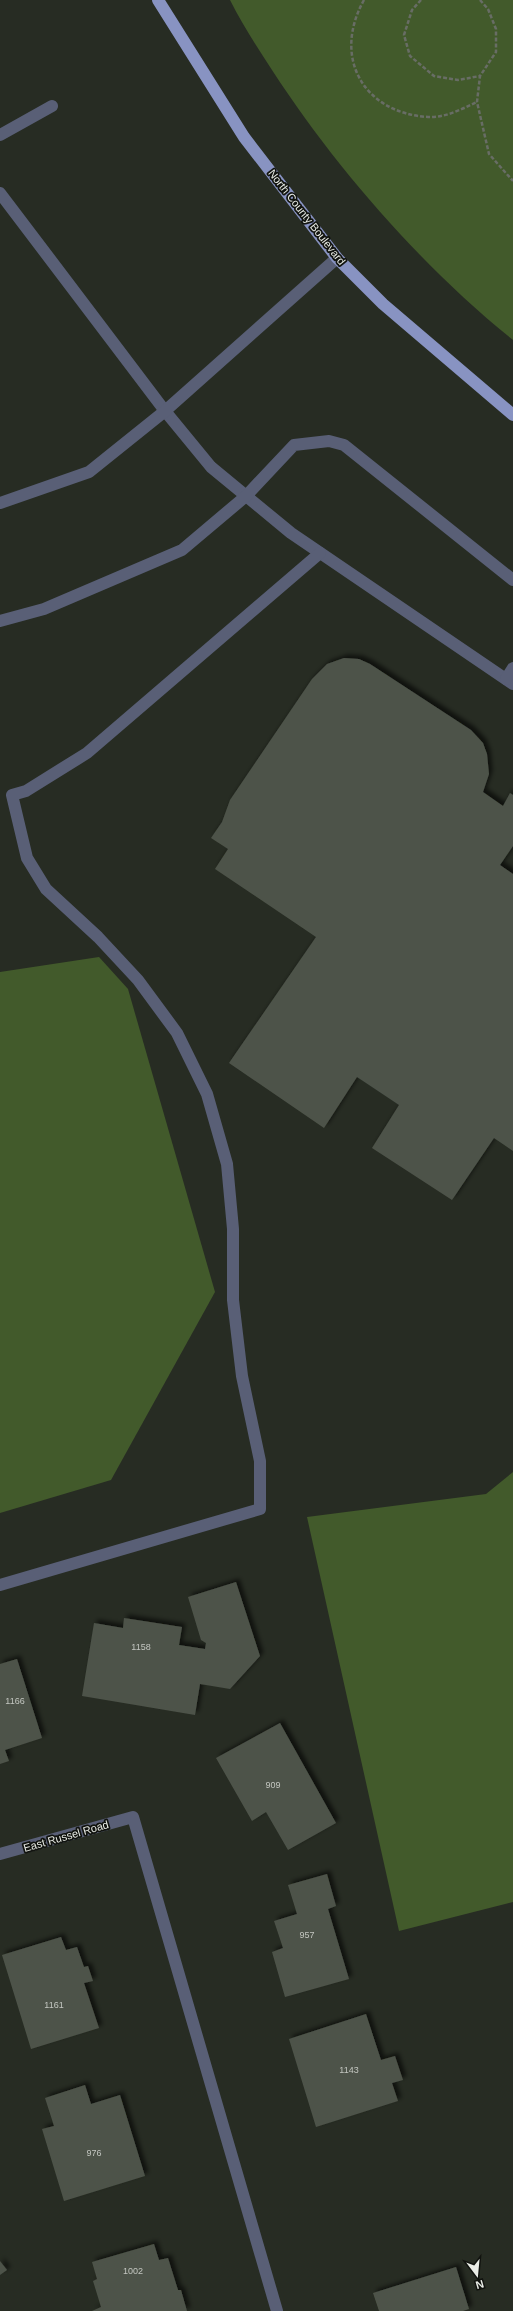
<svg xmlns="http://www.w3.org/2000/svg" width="513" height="2311" font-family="Arial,sans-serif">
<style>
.green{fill:#425a2b}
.building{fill:#4d5349;filter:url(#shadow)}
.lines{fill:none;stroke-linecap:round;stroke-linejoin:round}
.path{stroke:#686d65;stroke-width:2.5;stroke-dasharray:4 2;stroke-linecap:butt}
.lane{stroke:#595f76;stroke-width:12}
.street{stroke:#595f76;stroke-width:12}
.primary{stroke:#8893c2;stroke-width:12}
.labels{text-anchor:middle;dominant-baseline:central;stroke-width:3.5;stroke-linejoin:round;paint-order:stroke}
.number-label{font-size:9px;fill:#c3c6c0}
.street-label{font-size:11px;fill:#eaede7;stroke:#11130f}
</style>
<defs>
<filter id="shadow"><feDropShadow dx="3.5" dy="-3.5" stdDeviation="2" flood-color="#0009"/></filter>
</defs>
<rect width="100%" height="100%" fill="#272c23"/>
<!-- green -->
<g class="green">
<path d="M230,0H513V340C422,267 335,167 272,70C257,47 242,24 230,0Z"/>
<polygon points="99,957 128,989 215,1292 111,1480 0,1513 0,972"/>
<polygon points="513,1472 513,1902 399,1931 307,1517 486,1494"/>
</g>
<!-- building -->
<g class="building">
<polygon points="344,658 359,659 370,664 471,730 483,743 487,754 489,774 483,792 503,806 510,793 513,795 513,846 500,865 513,874 513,1151 494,1138 452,1200 372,1148 399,1105 357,1077 324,1128 229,1063 316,937 215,869 228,849 211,838 222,822 230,800 312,679 327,664"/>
<polygon points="236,1582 260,1656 230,1689 200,1684 195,1715 82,1696 94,1623 123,1628 124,1618 182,1627 179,1645 205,1649 206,1643 201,1640 188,1597"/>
<polygon points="17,1659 42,1738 5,1750 9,1761 0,1764 0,1664"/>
<polygon points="280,1723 336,1823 288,1850 266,1812 252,1821 216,1758"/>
<polygon points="327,1874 336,1906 328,1909 349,1979 285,1997 272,1952 283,1948 274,1921 297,1914 288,1885"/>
<polygon points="61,1937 66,1950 77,1947 84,1967 88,1966 93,1981 84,1983 99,2028 31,2049 2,1955"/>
<polygon points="366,2014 381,2060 395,2056 403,2080 392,2083 398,2101 316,2127 289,2039"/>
<polygon points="85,2085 91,2104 120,2095 145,2176 64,2201 42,2129 54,2126 45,2098"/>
<polygon points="154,2244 159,2260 168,2258 178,2290 181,2290 187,2311 92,2311 101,2307 93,2281 97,2279 92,2262"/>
<polygon points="0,2261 7,2270 0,2275"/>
<polygon points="456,2267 469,2309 463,2311 379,2311 373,2293"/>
</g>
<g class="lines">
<!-- path -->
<g class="path">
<path d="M364,0C332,57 363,113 428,117C445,118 462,109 477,102"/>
<polyline points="421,0 412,10 404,35 410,56 434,76 458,80 480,76"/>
<polyline points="480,0 488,9 496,29 496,52 480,76 477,102 489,154 513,181"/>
</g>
<!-- lane -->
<g class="lane">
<polyline points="0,135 52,106"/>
<polyline points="0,193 165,411 211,467 291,533 513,684"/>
<polyline points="0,503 89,472 165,411 337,258"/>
<polyline points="0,621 44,609 182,550 246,496 294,445 329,441 344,445 513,580"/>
<polyline points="506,679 513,668"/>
<polyline points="0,1585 260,1509 260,1461 242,1376 233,1300 233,1229 227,1164 207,1094 177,1033 138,980 98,937 46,889 27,858 12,795 26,791 87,753 320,553"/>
</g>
<!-- street -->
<polyline class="street" points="0,1854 133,1817 277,2311"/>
<!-- primary -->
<polyline class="primary" points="158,0 244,137 337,258 383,304 513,415"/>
</g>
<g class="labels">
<!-- number labels -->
<g class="number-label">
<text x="141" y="1647">1158</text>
<text x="15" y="1701">1166</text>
<text x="273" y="1785">909</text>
<text x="307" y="1935">957</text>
<text x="54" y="2005">1161</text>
<text x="349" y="2070">1143</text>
<text x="94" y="2153">976</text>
<text x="133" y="2271">1002</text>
</g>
<!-- street labels -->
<g class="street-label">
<text transform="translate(307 217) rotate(52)">North County Boulevard</text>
<text transform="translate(66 1836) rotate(-16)">East Russel Road</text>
</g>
</g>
<!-- north arrow -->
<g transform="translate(477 2275) rotate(164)" stroke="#11130f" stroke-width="3" paint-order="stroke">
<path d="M0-3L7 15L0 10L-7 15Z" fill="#eaede7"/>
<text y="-6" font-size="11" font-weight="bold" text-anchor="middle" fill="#eaede7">N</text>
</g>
</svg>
